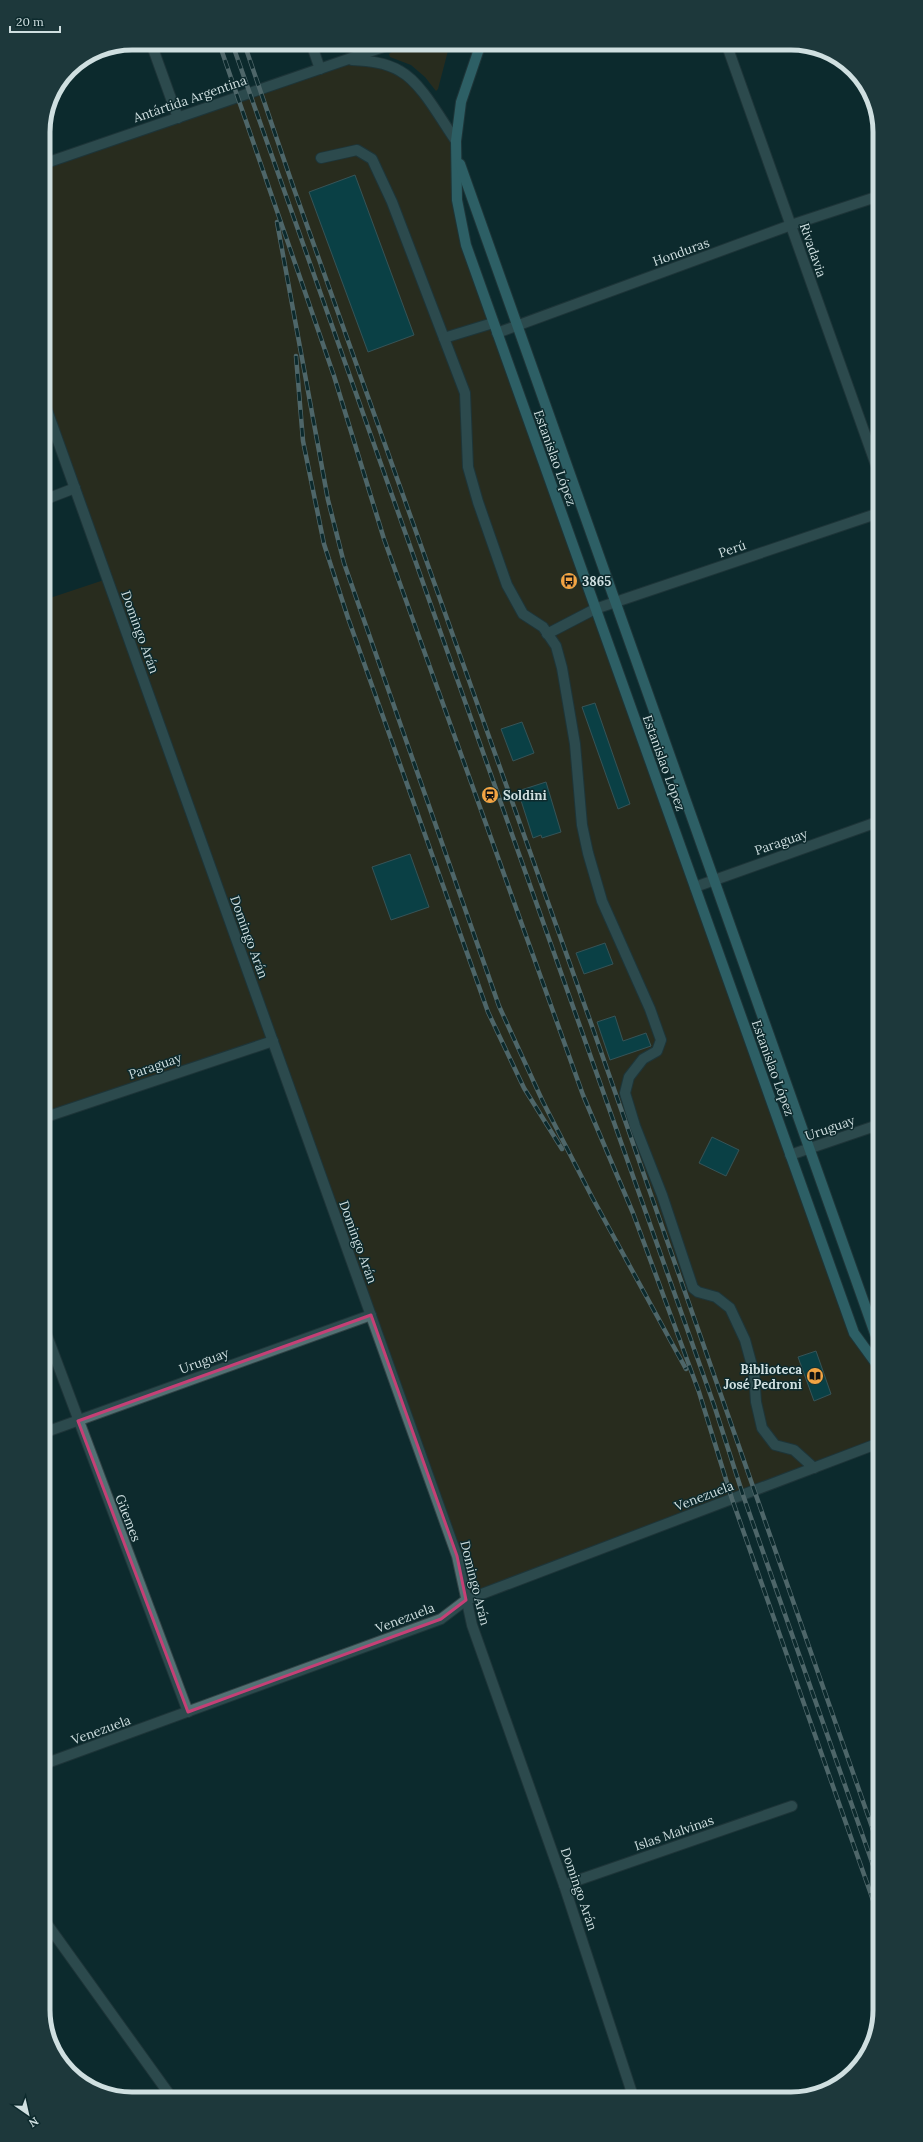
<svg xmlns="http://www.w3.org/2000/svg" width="923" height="2142" font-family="Lora,serif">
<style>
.green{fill:#4b2f0d}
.building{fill:#085b62;stroke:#688689}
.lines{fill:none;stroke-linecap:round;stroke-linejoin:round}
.minor-casing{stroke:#324346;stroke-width:12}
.major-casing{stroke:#324346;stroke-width:12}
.minor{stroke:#537174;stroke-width:10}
.major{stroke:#54a0a8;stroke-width:10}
.rail-casing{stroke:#9db0b2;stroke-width:4.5}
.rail{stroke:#0d2a2d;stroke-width:3;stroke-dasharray:9;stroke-linecap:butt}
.marked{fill:none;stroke:#c54076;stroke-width:3;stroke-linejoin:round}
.labels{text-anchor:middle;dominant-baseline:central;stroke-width:3;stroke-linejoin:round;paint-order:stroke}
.street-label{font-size:13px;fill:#cfdfe0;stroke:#0d2a2d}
.poi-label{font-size:13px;font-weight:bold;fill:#cfdfe0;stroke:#0d2a2d;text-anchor:start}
.rim{fill:none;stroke:#cfdfe0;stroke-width:5}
</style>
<rect width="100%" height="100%" fill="#0d2a2d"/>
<!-- green -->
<g class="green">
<polygon points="418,43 450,43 438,89 436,91 425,77 411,65 390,57 389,54 394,50"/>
<polygon points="346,59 400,71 456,141 466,245 854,1333 878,1366 879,1443 466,1600 457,1556 273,1041 46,1117 44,600 107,579 44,402 43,164"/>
</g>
<!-- building -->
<g class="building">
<polygon points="355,175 414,335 368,352 309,192"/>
<polygon points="595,703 630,804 618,809 582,707"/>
<polygon points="522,722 534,753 513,761 501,729"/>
<polygon points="546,782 561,832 542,838 541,835 533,838 518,791"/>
<polygon points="410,854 429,907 391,920 372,867"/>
<polygon points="605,943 613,964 584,974 576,953"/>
<polygon points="615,1016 623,1041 646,1033 651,1046 610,1060 597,1022"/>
<polygon points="712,1137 739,1150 726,1176 699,1163"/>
<polygon points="816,1351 831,1394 814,1401 798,1357"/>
</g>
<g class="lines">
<!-- minor casing -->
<g class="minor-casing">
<g id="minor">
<polyline points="151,43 178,118"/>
<polyline points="311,43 320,69"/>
<polyline points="726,43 876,465"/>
<path d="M352,60C368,61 385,62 400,71C422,83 441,120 456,141"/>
<polyline points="321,158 357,150 372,159 392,202 465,393 468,467 478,502 507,585 523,614 543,627 556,646 562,668 575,744 582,825 588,853 602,901 650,1009 661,1040 657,1051 643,1059 629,1077 625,1093 635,1126 662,1195 693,1288 698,1292 716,1297 730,1308 745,1340 754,1373 756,1402 762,1428 775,1445 794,1450 814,1468"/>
<polyline points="43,164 395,43"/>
<polyline points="497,333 791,225 876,197"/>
<polyline points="444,338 493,323"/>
<polyline points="44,402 457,1556 472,1625 564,1885 633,2096"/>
<polyline points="44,500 75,488"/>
<polyline points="547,634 595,609 876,514"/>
<polyline points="695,887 877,822"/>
<polyline points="46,1117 273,1041"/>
<polyline points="790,1155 878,1125"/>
<polyline points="46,1333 188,1712"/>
<polyline points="46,1432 371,1315"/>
<polyline points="47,1763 441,1619 466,1600 879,1443"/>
<polyline points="878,1781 879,1780"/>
<polyline points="564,1885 792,1806"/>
<polyline points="47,1924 172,2098"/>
</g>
</g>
<!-- major casing -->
<g class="major-casing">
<g id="major">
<polyline points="481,43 461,102 456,141 457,200 466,245 854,1333 878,1366"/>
<polyline points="460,164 878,1342"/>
</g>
</g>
<!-- minor -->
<use href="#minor" class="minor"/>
<!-- major -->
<use href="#major" class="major"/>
<!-- rail casing -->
<g class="rail-casing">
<g id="rail">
<polyline points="219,43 334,376 384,539 583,1095 633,1213 699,1392 732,1499 880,1920"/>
<polyline points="232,43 714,1405 743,1495 880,1885"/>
<polyline points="244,43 294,189 592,1026 880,1850"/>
<polyline points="277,222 328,500 344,563 499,1006 543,1102 592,1197 686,1369"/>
<polyline points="296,356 303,441 324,544 348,618 488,1012 524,1088 562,1149"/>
</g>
</g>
<!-- rail -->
<use href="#rail" class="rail"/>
</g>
<!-- marked area -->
<path d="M0 0H923V2142H0ZM371,1315L457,1556L466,1600L441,1619L188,1712L78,1421Z" fill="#0d2a2d" fill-opacity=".55" fill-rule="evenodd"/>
<path class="marked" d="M371,1315L457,1556L466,1600L441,1619L188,1712L78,1421Z"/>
<!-- icons -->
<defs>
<g id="bus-disc" transform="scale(0.9)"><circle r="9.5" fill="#f3a443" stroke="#0d2a2d"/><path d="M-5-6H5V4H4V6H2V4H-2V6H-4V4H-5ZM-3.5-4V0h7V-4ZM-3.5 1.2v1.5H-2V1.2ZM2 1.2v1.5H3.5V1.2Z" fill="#111"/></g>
<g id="station-disc" transform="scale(0.9)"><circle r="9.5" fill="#f3a443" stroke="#0d2a2d"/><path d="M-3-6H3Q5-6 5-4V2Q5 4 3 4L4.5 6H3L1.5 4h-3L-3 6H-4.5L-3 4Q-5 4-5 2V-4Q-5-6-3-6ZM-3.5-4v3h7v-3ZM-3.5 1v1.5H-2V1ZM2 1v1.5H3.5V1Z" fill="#111"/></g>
<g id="library-disc" transform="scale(0.9)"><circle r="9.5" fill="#f3a443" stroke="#0d2a2d"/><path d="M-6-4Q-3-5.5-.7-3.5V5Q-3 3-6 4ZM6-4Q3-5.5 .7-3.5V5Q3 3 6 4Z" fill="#111"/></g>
</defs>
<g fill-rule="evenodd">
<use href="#bus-disc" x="569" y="581"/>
<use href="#station-disc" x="490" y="795"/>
<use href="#library-disc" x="815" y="1376"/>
</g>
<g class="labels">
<!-- street labels -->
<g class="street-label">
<text transform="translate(190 99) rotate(-19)">Antártida Argentina</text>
<text transform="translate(813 250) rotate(71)">Rivadavia</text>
<text transform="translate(681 252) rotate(-20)">Honduras</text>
<text transform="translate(555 458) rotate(70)">Estanislao López</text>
<text transform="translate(732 549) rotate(-19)">Perú</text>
<text transform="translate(140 632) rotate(70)">Domingo Arán</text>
<text transform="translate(664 763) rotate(70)">Estanislao López</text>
<text transform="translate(781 842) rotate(-19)">Paraguay</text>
<text transform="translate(249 937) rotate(70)">Domingo Arán</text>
<text transform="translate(155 1066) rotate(-19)">Paraguay</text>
<text transform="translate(773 1068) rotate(70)">Estanislao López</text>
<text transform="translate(830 1128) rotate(-19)">Uruguay</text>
<text transform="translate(358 1242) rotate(70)">Domingo Arán</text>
<text transform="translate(204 1361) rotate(-20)">Uruguay</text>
<text transform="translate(704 1496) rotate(-21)">Venezuela</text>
<text transform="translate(128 1518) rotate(69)">Güemes</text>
<text transform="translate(475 1583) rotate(76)">Domingo Arán</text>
<text transform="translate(405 1618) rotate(-21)">Venezuela</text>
<text transform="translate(101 1730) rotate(-20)">Venezuela</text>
<text transform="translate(674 1833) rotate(-19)">Islas Malvinas</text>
<text transform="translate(579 1889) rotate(71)">Domingo Arán</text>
</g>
<!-- poi labels -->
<g class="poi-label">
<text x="582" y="581">3865</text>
<text x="503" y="795">Soldini</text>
<text x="802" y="1369" text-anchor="end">Biblioteca<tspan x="802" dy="15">José Pedroni</tspan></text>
</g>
</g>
<!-- crop -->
<path d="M0 0H923V2142H0ZM132 50H791A82 82 0 0 1 873 132V2010A82 82 0 0 1 791 2092H132A82 82 0 0 1 50 2010V132A82 82 0 0 1 132 50Z" fill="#1d383b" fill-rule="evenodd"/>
<path class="rim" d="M132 50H791A82 82 0 0 1 873 132V2010A82 82 0 0 1 791 2092H132A82 82 0 0 1 50 2010V132A82 82 0 0 1 132 50Z"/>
<!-- north arrow -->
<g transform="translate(28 2114) rotate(146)" stroke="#0d2a2d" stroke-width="3" paint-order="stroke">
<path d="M0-3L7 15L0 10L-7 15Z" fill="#cfdfe0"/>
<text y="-6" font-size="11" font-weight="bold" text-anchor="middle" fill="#cfdfe0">N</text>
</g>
<!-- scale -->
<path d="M10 26v6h50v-6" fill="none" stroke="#cfdfe0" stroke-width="2"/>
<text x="16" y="26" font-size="12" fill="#cfdfe0" stroke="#0d2a2d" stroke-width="3" paint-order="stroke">20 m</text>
</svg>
